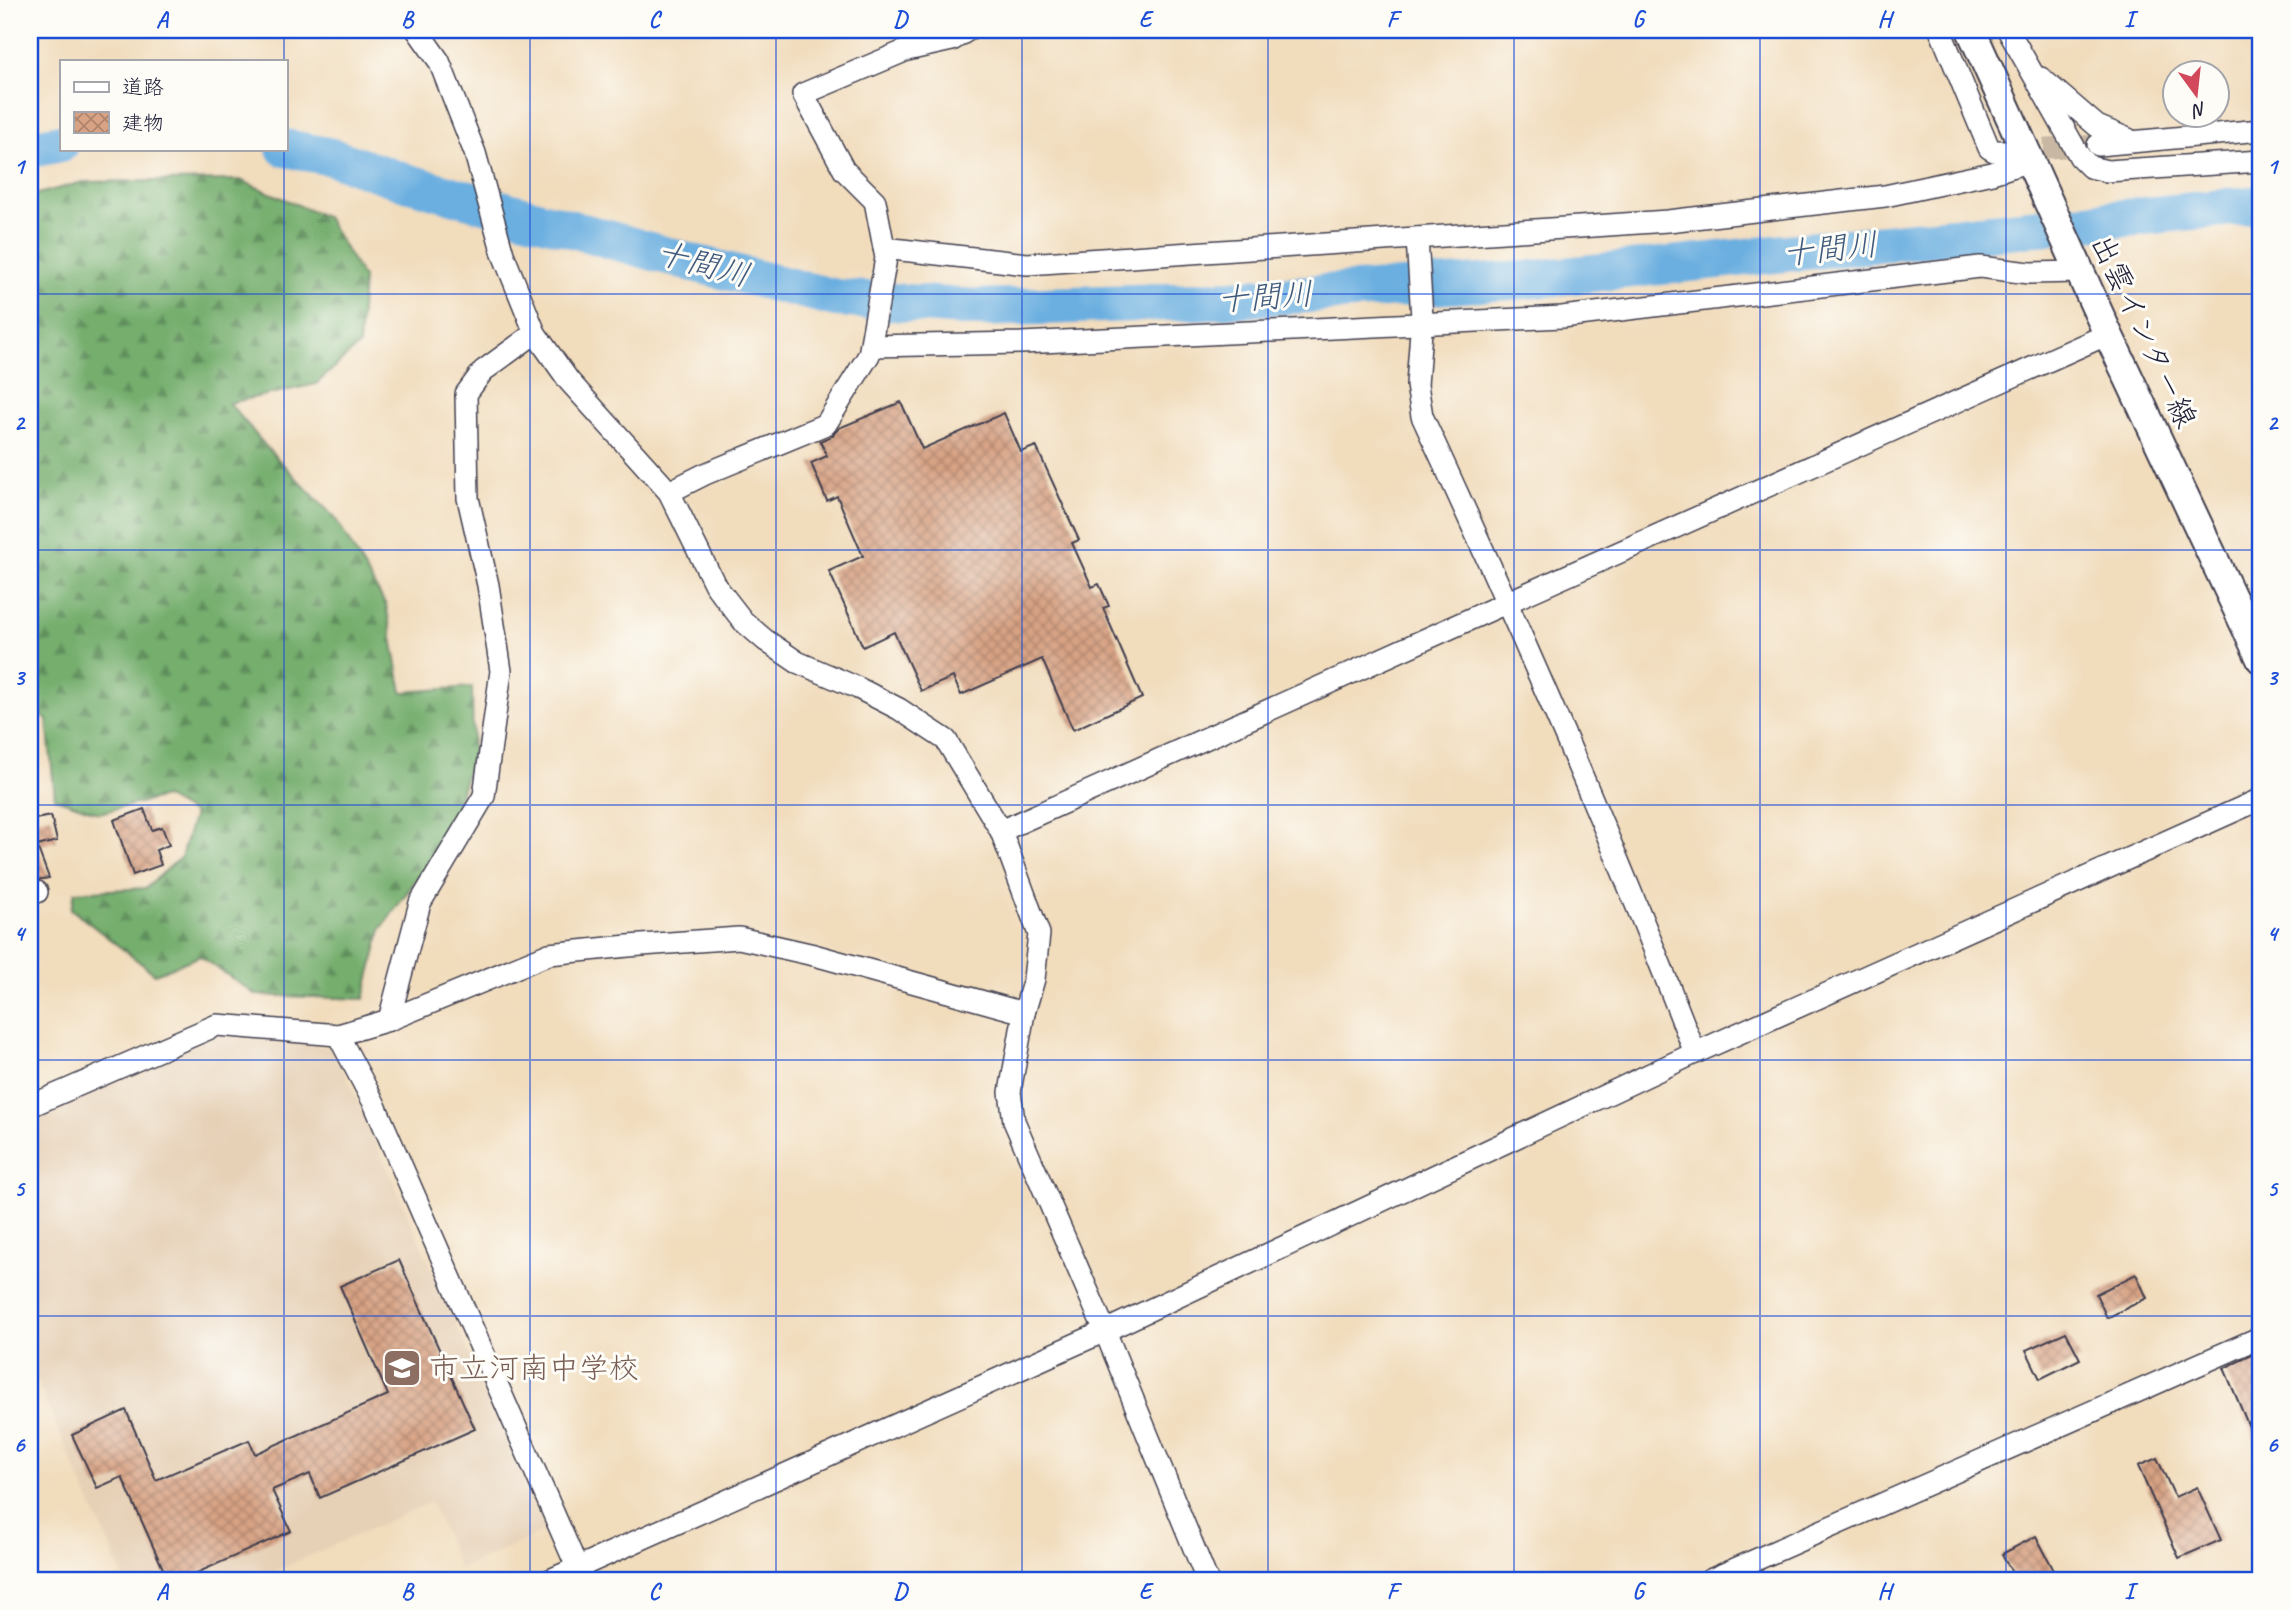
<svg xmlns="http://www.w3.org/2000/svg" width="2291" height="1610" font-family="Caveat,'Klee One',sans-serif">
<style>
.built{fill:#e6d0b6}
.forest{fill:url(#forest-firs);stroke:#4b6854;stroke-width:2}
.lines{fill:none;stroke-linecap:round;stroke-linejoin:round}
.river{stroke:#6aafe0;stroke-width:38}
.building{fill:url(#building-cross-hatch)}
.minor-tunnel{stroke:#c8b7a2;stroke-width:21;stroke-dasharray:21 10;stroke-linecap:butt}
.minor-casing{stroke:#413e4e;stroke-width:24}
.major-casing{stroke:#413e4e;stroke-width:32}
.minor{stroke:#fff;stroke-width:21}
.major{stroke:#fff;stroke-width:28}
.grid{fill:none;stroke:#1d4ed8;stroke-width:2;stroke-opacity:0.55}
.labels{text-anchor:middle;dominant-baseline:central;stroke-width:6;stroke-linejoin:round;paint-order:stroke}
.street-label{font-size:30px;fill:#22223b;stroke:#fdfcf7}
.education-label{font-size:30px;fill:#785e54;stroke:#fdfcf7;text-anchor:start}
.water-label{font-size:32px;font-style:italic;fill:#3f5a7d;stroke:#fdfcf7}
.neatline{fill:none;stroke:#1d4ed8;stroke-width:2.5}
.grid-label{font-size:23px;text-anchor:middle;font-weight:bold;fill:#1d4ed8}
</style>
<defs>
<pattern id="forest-firs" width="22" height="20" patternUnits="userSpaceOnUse" patternTransform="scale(1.75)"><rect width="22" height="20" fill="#74ae6d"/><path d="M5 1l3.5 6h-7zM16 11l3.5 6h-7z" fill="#5f8d5b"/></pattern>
<pattern id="building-cross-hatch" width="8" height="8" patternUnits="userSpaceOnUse" patternTransform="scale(1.75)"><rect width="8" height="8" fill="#d8a384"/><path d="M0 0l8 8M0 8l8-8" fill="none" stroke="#af846d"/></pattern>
</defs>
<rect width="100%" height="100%" fill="#fdfcf7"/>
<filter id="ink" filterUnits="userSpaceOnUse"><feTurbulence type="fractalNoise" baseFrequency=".0143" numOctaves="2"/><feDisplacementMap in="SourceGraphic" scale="14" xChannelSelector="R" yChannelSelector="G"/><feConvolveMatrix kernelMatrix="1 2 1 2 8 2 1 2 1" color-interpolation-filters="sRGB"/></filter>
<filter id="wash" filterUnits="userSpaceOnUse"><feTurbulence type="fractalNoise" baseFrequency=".00686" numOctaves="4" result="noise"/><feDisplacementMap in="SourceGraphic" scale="28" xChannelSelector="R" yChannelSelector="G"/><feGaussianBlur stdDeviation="1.57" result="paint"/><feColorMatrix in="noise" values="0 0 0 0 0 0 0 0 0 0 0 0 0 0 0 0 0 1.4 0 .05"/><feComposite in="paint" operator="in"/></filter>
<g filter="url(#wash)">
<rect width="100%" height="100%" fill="#f1dcbc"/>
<!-- built -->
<polygon class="built" points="219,1033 334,1048 547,1530 460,1569 431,1502 254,1580 125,1580 30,1366 30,1117"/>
<!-- forest -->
<polygon class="forest" points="240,180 326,217 363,278 359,345 316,384 229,403 268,449 335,518 386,605 402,692 472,687 473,752 447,837 381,929 364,999 256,995 200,956 155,974 71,909 75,892 146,888 181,857 194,814 164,797 99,813 55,798 47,720 30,705 30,196 83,182"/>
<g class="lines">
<!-- river -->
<g class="river">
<polyline points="285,148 332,157 399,180 689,262 836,298 977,308 1200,301 1525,280 2261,204"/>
<polyline points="30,149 61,143"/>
</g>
</g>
<g id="blocks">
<!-- building -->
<g class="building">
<polygon points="901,402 922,449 1004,413 1021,452 1036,446 1079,540 1072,543 1092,587 1099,584 1109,606 1103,608 1142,698 1073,730 1042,659 961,695 953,677 921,691 894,632 863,647 829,571 863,556 837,496 827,501 811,463 827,456 820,441 832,436 839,428"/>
<polygon points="144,809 152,830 162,827 169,845 156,850 161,865 133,875 114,820"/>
<polygon points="51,816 57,841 37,846 49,878 30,881 30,820"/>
<polygon points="399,1260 475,1429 320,1498 310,1474 272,1490 291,1531 181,1580 168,1580 122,1477 97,1488 72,1435 126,1410 156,1480 249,1440 255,1454 388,1395 340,1286"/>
<polygon points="2136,1274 2147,1298 2107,1318 2096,1294"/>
<polygon points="2066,1332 2080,1359 2040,1379 2026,1350"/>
<polygon points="2261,1351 2261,1455 2224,1368"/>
<polygon points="2157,1458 2175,1497 2197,1487 2221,1540 2179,1558 2138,1466"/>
<polygon points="2036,1536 2059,1580 2016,1580 2002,1554"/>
</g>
</g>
</g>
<g filter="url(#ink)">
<use href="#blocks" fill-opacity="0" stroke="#413e4e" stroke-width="2"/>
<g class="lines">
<!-- minor-tunnel -->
<polyline class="minor-tunnel" points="2013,150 2098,145"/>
<!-- minor casing -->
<g class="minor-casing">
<g id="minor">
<polyline points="417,30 439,61 475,153 503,254 535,333 569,381 669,492 715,585 743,621 765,640 797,662 858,688 899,709 946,740 1001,831 1039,934 1034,979 1024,1013 1010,1092 1014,1121 1105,1331 1207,1580"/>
<polyline points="1940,30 1989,148 1994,151 2005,151"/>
<polyline points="2008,30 2080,157 2090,167 2107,171 2261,161"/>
<polyline points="2041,78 2097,126 2128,139"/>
<polyline points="2098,145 2261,130"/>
<path d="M1417,238L1422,318L1417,385L1422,416C1519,626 1612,837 1695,1053"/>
<polyline points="884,248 1027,264 1668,221 1885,196 1992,173 2030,161"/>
<polyline points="871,346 1021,343 1562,317 1980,267 2029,273 2080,272"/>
<polyline points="669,492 705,474 826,424 869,355 886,258 875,201 844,170 803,94 907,50 952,40 968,30"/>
<polyline points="1001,831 1508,602 2108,334"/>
<polyline points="30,895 37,892"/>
<polyline points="389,1020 420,903 484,796 501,671 488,585 468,498 466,394 483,371 535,333"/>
<polyline points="338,1035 374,1103 577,1567"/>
<polyline points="30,1106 217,1025 338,1035 389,1020 549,954 628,946 739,938 814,955 1024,1013"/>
<polyline points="550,1580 1105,1331 1695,1053 2261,799"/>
<polyline points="1710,1580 2261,1337"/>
</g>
</g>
<!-- major casing -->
<g class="major-casing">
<polyline id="major" points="1971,30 2108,334 2261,659"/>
</g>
<!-- minor -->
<use href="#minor" class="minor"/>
<!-- major -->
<use href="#major" class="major"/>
</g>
</g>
<!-- grid -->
<path class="grid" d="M284,30V61M530,30V1580M776,30V1580M1022,30V1580M1268,30V1580M1514,30V1580M1760,30V1580M2006,30V1580M284,149V1580M30,294H2261M30,550H2261M30,805H2261M30,1060H2261M30,1316H2261"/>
<!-- icons -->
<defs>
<g id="school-square" transform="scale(2.0125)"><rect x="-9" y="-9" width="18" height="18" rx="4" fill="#8d6e63" stroke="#fdfcf7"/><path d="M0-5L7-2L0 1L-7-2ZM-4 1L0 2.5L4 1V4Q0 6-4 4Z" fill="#fff"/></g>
</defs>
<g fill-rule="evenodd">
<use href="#school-square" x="402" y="1368"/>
</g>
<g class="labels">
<!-- street labels -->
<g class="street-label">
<text transform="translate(2144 331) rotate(65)">出雲インター線</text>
</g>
<!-- education labels -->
<g class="education-label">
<text x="429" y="1368">市立河南中学校</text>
</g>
<!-- water labels -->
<g class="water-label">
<text transform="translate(1830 249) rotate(-6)">十間川</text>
<text transform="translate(703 264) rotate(15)">十間川</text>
<text transform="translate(1265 297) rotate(-4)">十間川</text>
</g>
</g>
<!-- margin -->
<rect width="2291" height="1610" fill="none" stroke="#fdfcf7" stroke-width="77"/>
<!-- legend -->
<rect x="60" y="60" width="228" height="91" fill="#fdfcf7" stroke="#a5a5ac" stroke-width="2"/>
<rect x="74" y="82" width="35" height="10" fill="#ffffff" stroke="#a5a5ac" stroke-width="2"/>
<text x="122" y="94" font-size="21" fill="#22223b">道路</text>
<rect x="74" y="112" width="35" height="21" fill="url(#building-cross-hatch)" stroke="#a5a5ac" stroke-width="2"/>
<text x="122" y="130" font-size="21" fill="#22223b">建物</text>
<!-- north arrow -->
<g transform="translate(2196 94) rotate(165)"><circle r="33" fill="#fdfcf7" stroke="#a5a5ac" stroke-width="2"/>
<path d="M0-5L12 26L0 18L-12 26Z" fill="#d1495b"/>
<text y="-10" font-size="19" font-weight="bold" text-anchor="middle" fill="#22223b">N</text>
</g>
<rect x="38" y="38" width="2214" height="1534" class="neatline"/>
<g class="grid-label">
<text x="162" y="27">A</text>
<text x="407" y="27">B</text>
<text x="654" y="27">C</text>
<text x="900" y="27">D</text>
<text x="1145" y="27">E</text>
<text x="1392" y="27">F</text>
<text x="1638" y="27">G</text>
<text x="1884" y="27">H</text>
<text x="2129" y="27">I</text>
<text x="19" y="174">1</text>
<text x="2272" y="174">1</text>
<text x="19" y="430">2</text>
<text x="2272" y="430">2</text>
<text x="19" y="685">3</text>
<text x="2272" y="685">3</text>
<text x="19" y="941">4</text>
<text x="2272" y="941">4</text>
<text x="19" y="1196">5</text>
<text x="2272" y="1196">5</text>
<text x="19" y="1452">6</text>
<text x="2272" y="1452">6</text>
<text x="162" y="1599">A</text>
<text x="407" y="1599">B</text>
<text x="654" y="1599">C</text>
<text x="900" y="1599">D</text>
<text x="1145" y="1599">E</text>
<text x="1392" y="1599">F</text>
<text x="1638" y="1599">G</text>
<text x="1884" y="1599">H</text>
<text x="2129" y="1599">I</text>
</g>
</svg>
